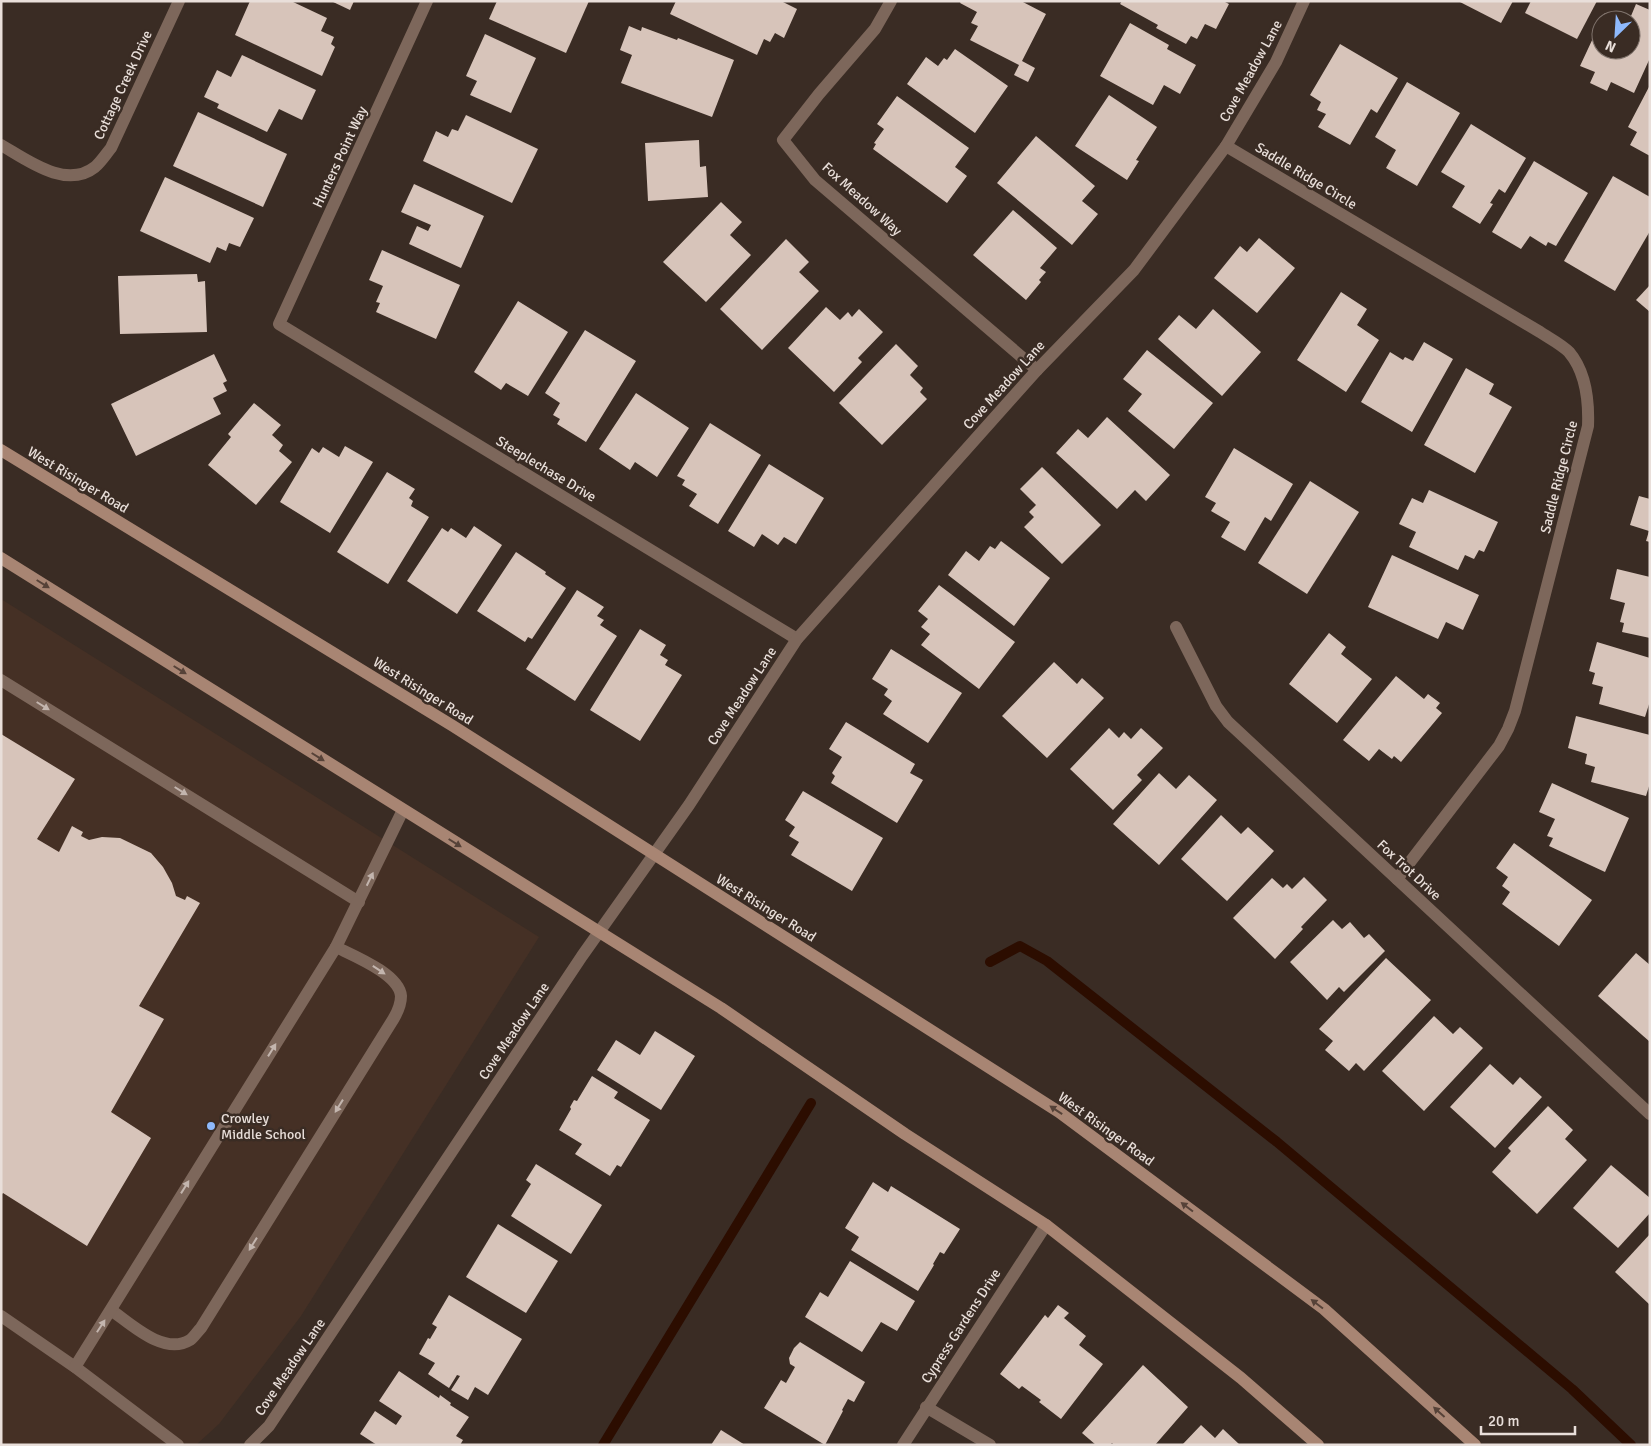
<svg xmlns="http://www.w3.org/2000/svg" width="1651" height="1446" font-family="Signika,sans-serif">
<style>
.built{fill:#453025}
.lines{fill:none;stroke-linecap:round;stroke-linejoin:round}
.stream{stroke:#2c0d00;stroke-width:10}
.building{fill:#d7c4ba}
.service{stroke:#7d675b;stroke-width:12}
.minor{stroke:#7d675b;stroke-width:12}
.secondary{stroke:#a88573;stroke-width:12}
.oneway{fill:#564238}
.oneway2{fill:#c3b5ae}
.poi-dot{fill:#8eb9fc;stroke:#3a2c24;stroke-width:2}
.labels{text-anchor:middle;dominant-baseline:central;stroke-width:5;stroke-linejoin:round;paint-order:stroke}
.street-label{font-size:14px;fill:#e9dfda;stroke:#3a2c24}
.poi-label{font-size:14px;fill:#e9dfda;stroke:#3a2c24;text-anchor:start}
</style>
<rect width="100%" height="100%" fill="#3a2c24"/>
<!-- built -->
<polygon class="built" points="1,599 539,937 301,1316 219,1424 196,1445 1,1445"/>
<g class="lines">
<!-- stream -->
<g class="stream">
<polyline points="990,962 1020,946 1047,961 1277,1142 1572,1389 1631,1445"/>
<polyline points="603,1445 811,1103"/>
</g>
</g>
<!-- building -->
<g class="building">
<polygon points="250,1 291,1 327,18 321,31 334,37 331,44 335,47 322,76 235,35"/>
<polygon points="331,1 354,1 350,10"/>
<polygon points="497,1 589,1 566,53 489,19"/>
<polygon points="676,1 781,1 797,9 784,38 775,33 770,42 764,39 757,55 670,14"/>
<polygon points="961,1 1021,1 1046,14 1022,61 1035,68 1028,82 1014,75 1019,65 970,40 978,26 971,23 977,12 960,3"/>
<polygon points="1122,1 1223,1 1229,4 1216,29 1205,24 1197,39 1191,36 1186,44 1156,28 1158,25 1120,4"/>
<polygon points="1458,1 1513,1 1501,23"/>
<polygon points="1531,1 1597,1 1577,39 1525,13"/>
<polygon points="1636,4 1650,10 1650,58 1634,93 1611,82 1607,91 1590,83 1595,72 1580,66 1601,21 1601,50 1631,50 1631,20 1621,20 1624,13 1631,16"/>
<polygon points="1605,13 1620,20 1601,20"/>
<polygon points="1130,23 1169,45 1167,49 1196,65 1180,94 1164,85 1153,105 1100,76"/>
<polygon points="629,26 641,31 642,27 677,40 678,38 734,60 712,117 621,83 632,55 620,50"/>
<polygon points="485,34 536,58 511,113 470,95 477,81 466,76"/>
<polygon points="1340,44 1398,78 1377,113 1371,109 1350,145 1318,127 1326,114 1317,110 1321,102 1310,95"/>
<polygon points="955,49 1008,86 975,133 907,84 926,57 938,66 944,58 947,60"/>
<polygon points="242,55 316,90 302,120 279,109 267,132 217,108 219,104 204,97 217,70 231,77"/>
<polygon points="1407,82 1460,113 1417,186 1386,168 1396,150 1375,137"/>
<polygon points="1650,85 1650,156 1630,145 1637,132 1628,127"/>
<polygon points="1109,95 1157,127 1136,160 1139,161 1127,180 1075,146"/>
<polygon points="897,96 969,148 955,167 967,176 947,203 873,149 876,144 874,143 884,129 877,124"/>
<polygon points="198,112 287,154 263,207 173,166"/>
<polygon points="466,115 538,149 512,203 423,161 436,131 448,137 452,129 458,131"/>
<polygon points="1471,124 1526,158 1505,193 1499,189 1490,203 1493,204 1480,224 1452,207 1465,186 1441,172"/>
<polygon points="1036,136 1095,186 1082,201 1098,214 1072,245 997,183"/>
<polygon points="699,140 700,167 706,166 708,197 648,201 645,143"/>
<polygon points="1534,161 1588,193 1556,246 1548,242 1546,246 1530,236 1521,249 1492,232"/>
<polygon points="1613,176 1650,197 1650,231 1615,291 1564,261"/>
<polygon points="165,177 254,218 240,247 229,243 226,251 217,247 210,263 140,231"/>
<polygon points="414,184 484,216 461,268 409,244 417,226 428,231 431,225 401,212"/>
<polygon points="721,202 742,222 730,235 751,255 706,302 663,262"/>
<polygon points="1013,210 1057,248 1040,268 1046,272 1039,280 1041,282 1026,300 973,255"/>
<polygon points="1259,238 1295,268 1257,313 1214,278 1240,246 1247,252"/>
<polygon points="786,239 809,262 799,272 819,291 762,350 720,309"/>
<polygon points="382,250 460,285 436,339 376,312 380,303 376,302 383,286 369,280"/>
<polygon points="197,274 198,282 205,281 207,332 120,334 118,276"/>
<polygon points="1650,285 1650,312 1636,300"/>
<polygon points="1341,292 1367,309 1357,325 1379,340 1346,392 1297,360"/>
<polygon points="518,301 568,332 528,396 506,383 501,390 474,372"/>
<polygon points="826,307 840,320 848,312 852,317 859,309 883,332 858,358 862,362 834,392 788,348"/>
<polygon points="1213,309 1261,352 1222,396 1158,339 1179,315 1196,329"/>
<polygon points="585,330 636,361 586,442 557,424 560,419 553,415 560,403 545,393"/>
<polygon points="1424,342 1453,359 1412,432 1361,402 1390,352 1403,360 1405,357 1413,361"/>
<polygon points="896,344 918,366 910,375 923,388 920,392 927,399 882,445 839,403"/>
<polygon points="1147,350 1213,403 1174,449 1128,411 1142,394 1123,379"/>
<polygon points="214,354 227,381 223,383 227,391 213,398 221,414 136,456 111,404"/>
<polygon points="1466,368 1494,384 1489,394 1512,407 1475,473 1424,445"/>
<polygon points="636,393 689,428 657,477 635,462 630,470 599,449"/>
<polygon points="254,403 281,425 272,435 283,445 279,451 292,462 256,505 208,465 231,437 228,434"/>
<polygon points="1107,417 1170,475 1146,501 1135,490 1117,509 1056,453 1078,429 1088,438"/>
<polygon points="710,423 761,455 718,524 689,506 697,494 682,485 685,480 677,476"/>
<polygon points="345,446 373,462 330,533 280,502 312,448 319,453 323,447 339,457"/>
<polygon points="1234,448 1293,484 1271,521 1265,517 1245,551 1221,537 1230,522 1211,511 1216,503 1205,497"/>
<polygon points="769,464 824,498 796,544 784,537 778,545 762,534 754,547 728,531"/>
<polygon points="1042,467 1101,525 1062,564 1024,527 1034,517 1029,512 1036,505 1020,489"/>
<polygon points="387,472 415,489 409,498 413,501 411,506 429,517 388,584 337,552"/>
<polygon points="1310,481 1359,512 1307,594 1258,563"/>
<polygon points="1429,490 1498,522 1484,552 1479,550 1474,559 1465,555 1458,570 1409,547 1416,532 1399,524 1412,498 1423,503"/>
<polygon points="1639,496 1650,499 1650,542 1646,541 1649,531 1630,525"/>
<polygon points="474,526 502,545 457,614 407,581 442,528 448,532 451,528 466,538"/>
<polygon points="1001,541 1050,578 1014,626 948,575 966,551 979,561 990,546 995,549"/>
<polygon points="516,552 546,572 545,574 566,588 532,639 528,637 525,642 477,611"/>
<polygon points="1392,555 1479,595 1463,630 1446,622 1438,639 1368,607"/>
<polygon points="1617,569 1650,577 1650,638 1622,632 1624,623 1620,622 1625,603 1610,599"/>
<polygon points="939,585 1015,642 979,689 921,645 930,634 921,627 928,619 918,611"/>
<polygon points="577,590 604,607 597,616 604,620 600,625 617,636 575,701 526,669"/>
<polygon points="640,629 666,645 660,655 668,660 665,665 682,675 640,741 590,710"/>
<polygon points="1329,633 1346,647 1341,654 1372,679 1337,723 1289,684"/>
<polygon points="1597,642 1650,658 1650,701 1645,717 1599,704 1603,687 1592,684 1595,673 1589,671"/>
<polygon points="891,649 962,693 928,743 883,714 892,701 884,695 888,689 872,679"/>
<polygon points="1054,662 1077,684 1082,678 1104,698 1047,758 1002,716"/>
<polygon points="1396,676 1424,699 1428,694 1440,703 1436,708 1442,713 1401,762 1394,756 1392,759 1379,749 1369,761 1343,740"/>
<polygon points="1576,716 1650,735 1650,783 1646,796 1591,782 1595,767 1585,764 1587,754 1568,748"/>
<polygon points="846,722 915,764 910,773 923,780 897,823 831,783 835,776 832,773 842,757 829,749"/>
<polygon points="1109,728 1119,738 1124,732 1131,739 1141,728 1163,748 1137,775 1142,780 1113,810 1070,769"/>
<polygon points="1,734 75,779 37,839 59,852 72,826 83,832 81,836 89,840 102,837 120,838 151,853 163,867 172,883 176,896 185,900 187,896 200,903 139,1006 164,1019 111,1112 151,1138 87,1246 3,1193 1,1195"/>
<polygon points="1159,773 1176,789 1189,775 1217,800 1159,865 1113,824"/>
<polygon points="1552,783 1629,818 1605,872 1549,846 1553,838 1547,836 1555,819 1539,812"/>
<polygon points="803,791 883,838 852,891 791,855 799,842 789,836 795,827 785,820"/>
<polygon points="1221,815 1241,834 1248,827 1274,851 1227,901 1181,859"/>
<polygon points="1514,843 1592,900 1559,946 1502,904 1510,892 1502,886 1508,877 1496,868"/>
<polygon points="1304,877 1327,900 1301,927 1303,929 1275,959 1233,918 1272,878 1283,888 1287,884 1292,889"/>
<polygon points="1333,920 1342,929 1350,922 1364,938 1369,934 1385,951 1344,992 1339,987 1327,1000 1290,962"/>
<polygon points="1636,953 1650,965 1650,1042 1598,996"/>
<polygon points="1386,958 1431,1000 1364,1071 1356,1063 1349,1071 1325,1050 1333,1041 1319,1029"/>
<polygon points="1434,1016 1453,1034 1460,1027 1483,1048 1424,1111 1382,1071"/>
<polygon points="655,1031 695,1056 661,1110 597,1070 616,1040 640,1055"/>
<polygon points="1490,1064 1513,1085 1520,1077 1542,1097 1495,1148 1450,1107"/>
<polygon points="592,1076 618,1092 614,1098 650,1120 621,1167 617,1165 610,1176 575,1154 582,1144 559,1130 571,1109 570,1107 574,1100 577,1101"/>
<polygon points="1548,1106 1573,1130 1565,1139 1587,1160 1537,1214 1492,1172 1511,1151 1508,1148"/>
<polygon points="536,1164 602,1205 571,1254 511,1216 531,1184 526,1180"/>
<polygon points="1611,1165 1650,1198 1650,1213 1618,1248 1573,1208"/>
<polygon points="873,1182 888,1192 891,1186 960,1229 944,1254 940,1252 933,1264 934,1265 931,1270 918,1291 851,1250 859,1237 845,1228"/>
<polygon points="498,1224 558,1261 526,1313 466,1277"/>
<polygon points="1650,1234 1650,1305 1615,1272"/>
<polygon points="850,1261 915,1301 897,1331 881,1322 862,1352 805,1317 820,1292 828,1297"/>
<polygon points="449,1295 522,1339 488,1395 475,1387 468,1400 451,1390 460,1376 457,1375 449,1388 428,1374 435,1363 419,1354 428,1338 430,1339 437,1327 432,1324"/>
<polygon points="1058,1305 1069,1313 1064,1318 1086,1336 1079,1345 1103,1364 1061,1419 1039,1402 1041,1400 1022,1386 1019,1389 1000,1374 1045,1315 1048,1318"/>
<polygon points="800,1342 865,1382 854,1402 848,1399 842,1410 843,1411 825,1445 764,1408 781,1380 786,1383 795,1367 790,1364 789,1358 794,1348"/>
<polygon points="1143,1365 1188,1407 1155,1445 1114,1445 1112,1443 1110,1445 1096,1445 1082,1433"/>
<polygon points="399,1371 439,1398 440,1395 451,1403 450,1405 469,1417 456,1436 463,1440 460,1445 377,1445 360,1434 375,1411 396,1425 402,1416 379,1401"/>
<polygon points="1201,1425 1215,1438 1223,1429 1240,1445 1182,1445"/>
<polygon points="721,1430 745,1445 711,1445"/>
</g>
<g class="lines">
<!-- service -->
<g class="service">
<polyline points="1,680 359,902"/>
<path d="M111,1310C131,1324 164,1356 190,1340C194,1337 197,1332 201,1328L394,1018C398,1011 401,1004 401,996C399,974 354,956 336,947"/>
<polyline points="1,1316 75,1367 178,1445"/>
<polyline points="75,1367 336,947 403,810"/>
</g>
<!-- minor -->
<g class="minor">
<polyline points="427,1 279,324 797,639"/>
<polyline points="891,1 875,29 819,94 783,140 815,180 1037,370"/>
<path d="M1,145C27,160 66,190 95,167C101,162 106,154 111,148L179,1"/>
<path d="M1226,146L1540,332C1549,338 1561,344 1569,352C1586,372 1589,400 1588,426L1515,711L1508,729L1499,746L1397,879"/>
<polyline points="1176,627 1216,706 1228,722 1650,1114"/>
<polyline points="926,1407 990,1445"/>
<polyline points="250,1445 269,1426 582,956 689,805 797,639 1037,370 1134,270 1226,146 1276,62 1304,1"/>
<polyline points="903,1445 1046,1225"/>
</g>
<!-- secondary -->
<g class="secondary">
<polyline points="1,450 453,726 1059,1112 1324,1309 1475,1445"/>
<polyline points="1,558 721,1008 905,1134 1046,1225 1241,1378 1318,1445"/>
</g>
</g>
<!-- one-way arrows -->
<defs><path id="oneway-solid" d="M-6-.8H1V-3.2L6.5 0L1 3.2V.8H-6Z" transform="scale(1.25)"/></defs>
<g class="oneway">
<use href="#oneway-solid" transform="translate(43 584) rotate(32)"/>
<use href="#oneway-solid" transform="translate(180 670) rotate(32)"/>
<use href="#oneway-solid" transform="translate(318 757) rotate(32)"/>
<use href="#oneway-solid" transform="translate(455 843) rotate(32)"/>
<use href="#oneway-solid" transform="translate(1056 1110) rotate(-146)"/>
<use href="#oneway-solid" transform="translate(1187 1207) rotate(-143)"/>
<use href="#oneway-solid" transform="translate(1317 1304) rotate(-143)"/>
<use href="#oneway-solid" transform="translate(1439 1412) rotate(-138)"/>
</g>
<g class="oneway2">
<use href="#oneway-solid" transform="translate(43 706) rotate(32)"/>
<use href="#oneway-solid" transform="translate(181 791) rotate(32)"/>
<use href="#oneway-solid" transform="translate(370 879) rotate(-64)"/>
<use href="#oneway-solid" transform="translate(379 970) rotate(34)"/>
<use href="#oneway-solid" transform="translate(272 1050) rotate(-58)"/>
<use href="#oneway-solid" transform="translate(339 1106) rotate(122)"/>
<use href="#oneway-solid" transform="translate(185 1187) rotate(-58)"/>
<use href="#oneway-solid" transform="translate(253 1244) rotate(122)"/>
<use href="#oneway-solid" transform="translate(101 1326) rotate(-57)"/>
</g>
<!-- markers -->
<circle class="poi-dot" cx="211" cy="1126" r="5"/>
<g class="labels">
<!-- street labels -->
<g class="street-label">
<text transform="translate(1251 71) rotate(-61)">Cove Meadow Lane</text>
<text transform="translate(123 85) rotate(-65)">Cottage Creek Drive</text>
<text transform="translate(340 157) rotate(-65)">Hunters Point Way</text>
<text transform="translate(1306 176) rotate(31)">Saddle Ridge Circle</text>
<text transform="translate(862 199) rotate(42)">Fox Meadow Way</text>
<text transform="translate(1004 385) rotate(-48)">Cove Meadow Lane</text>
<text transform="translate(546 469) rotate(31)">Steeplechase Drive</text>
<text transform="translate(1559 477) rotate(-76)">Saddle Ridge Circle</text>
<text transform="translate(78 480) rotate(31)">West Risinger Road</text>
<text transform="translate(423 691) rotate(32)">West Risinger Road</text>
<text transform="translate(742 696) rotate(-57)">Cove Meadow Lane</text>
<text transform="translate(1409 870) rotate(43)">Fox Trot Drive</text>
<text transform="translate(766 908) rotate(32)">West Risinger Road</text>
<text transform="translate(514 1031) rotate(-56)">Cove Meadow Lane</text>
<text transform="translate(1106 1129) rotate(36)">West Risinger Road</text>
<text transform="translate(961 1326) rotate(-57)">Cypress Gardens Drive</text>
<text transform="translate(290 1367) rotate(-56)">Cove Meadow Lane</text>
</g>
<!-- poi labels -->
<g class="poi-label">
<text x="221" y="1118">Crowley<tspan x="221" dy="16">Middle School</tspan></text>
</g>
</g>
<!-- border -->
<rect width="1651" height="1446" fill="none" stroke="#e9dfda" stroke-width="5"/>
<!-- north arrow -->
<g transform="translate(1616 35) rotate(205)"><circle r="24" fill="#3a2c24" stroke="#80746d"/>
<path d="M0-4L9 19L0 12L-9 19Z" fill="#8eb9fc"/>
<text y="-8" font-size="14" font-weight="bold" text-anchor="middle" fill="#e9dfda">N</text>
</g>
<!-- scale -->
<path d="M1481 1426v8h94v-8" fill="none" stroke="#e9dfda" stroke-width="2.5"/>
<text x="1488" y="1426" font-size="15" fill="#e9dfda" stroke="#3a2c24" stroke-width="4" paint-order="stroke">20 m</text>
</svg>
